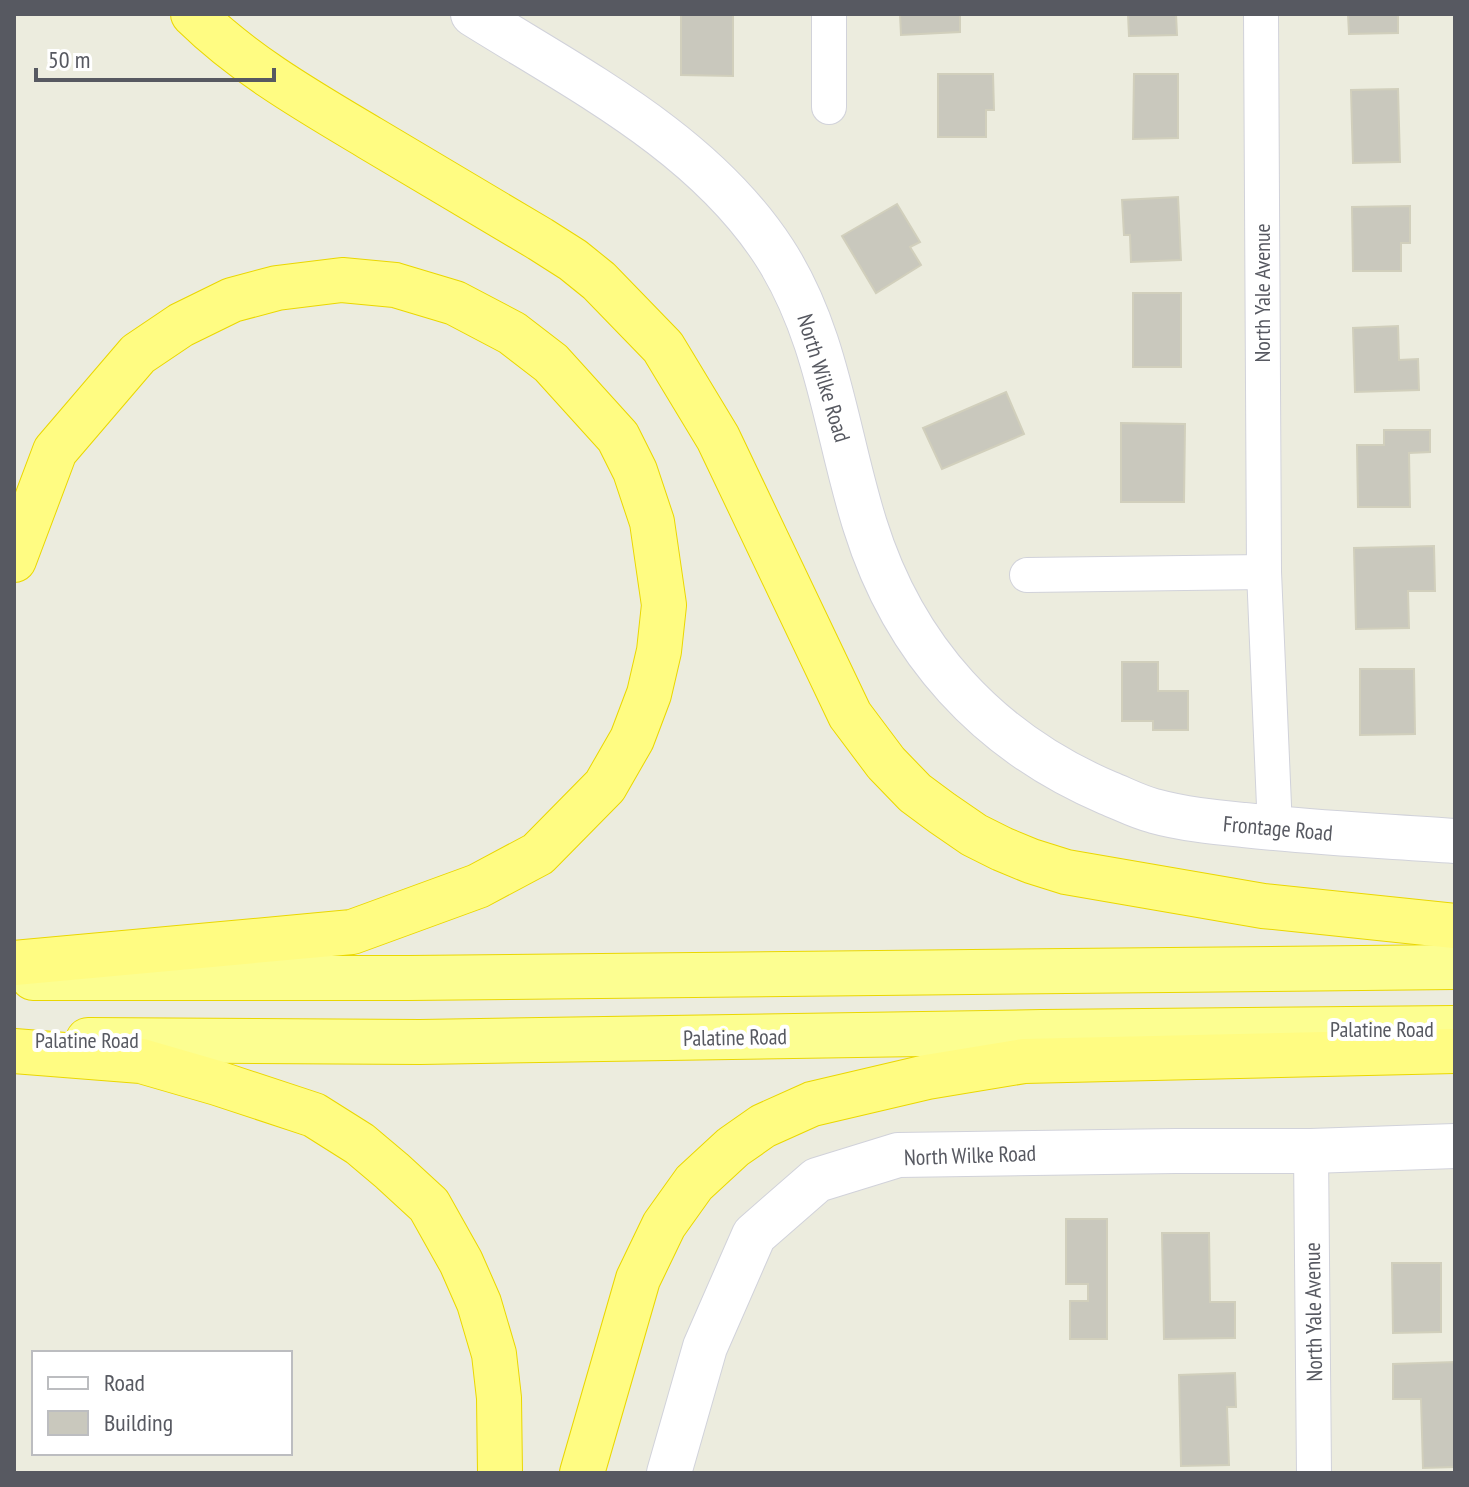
<svg xmlns="http://www.w3.org/2000/svg" width="1469" height="1487" font-family="'PT Sans Narrow',sans-serif">
<style>
.building{fill:#c9c8bd;stroke:#d1cfbc;stroke-width:2}
.lines{fill:none;stroke-linecap:round;stroke-linejoin:round}
.minor-casing{stroke:#d1d2da;stroke-width:36}
.tertiary-casing{stroke:#d1d2da;stroke-width:46}
.trunk-casing{stroke:#ead700;stroke-width:46}
.motorway-casing{stroke:#ead700;stroke-width:46}
.minor{stroke:#fff;stroke-width:34}
.tertiary{stroke:#fff;stroke-width:44}
.trunk{stroke:#fcfe91;stroke-width:44}
.motorway{stroke:#fffc82;stroke-width:44}
.labels{text-anchor:middle;dominant-baseline:central;stroke-width:8;stroke-linejoin:round;paint-order:stroke}
.street-label{font-size:22px;fill:#575961;stroke:#fff}
</style>
<rect width="100%" height="100%" fill="#ececde"/>
<!-- building -->
<g class="building">
<polygon points="681,14 733,14 733,76 681,75"/>
<polygon points="900,14 960,14 960,32 901,35"/>
<polygon points="1128,14 1176,14 1177,35 1129,36"/>
<polygon points="1348,14 1398,14 1398,33 1349,34"/>
<polygon points="938,74 993,74 994,110 986,110 986,137 938,137"/>
<polygon points="1134,74 1178,74 1178,138 1133,139"/>
<polygon points="1398,89 1400,162 1353,163 1351,90"/>
<polygon points="1178,197 1181,260 1131,262 1130,235 1124,235 1122,200"/>
<polygon points="897,204 920,242 910,247 921,265 876,293 842,236"/>
<polygon points="1410,206 1410,243 1401,243 1401,271 1353,271 1352,207"/>
<rect x="1133" y="293" width="48" height="74"/>
<polygon points="1398,326 1399,360 1418,359 1419,390 1355,392 1353,328"/>
<polygon points="1006,392 1024,434 942,469 923,428"/>
<polygon points="1121,423 1185,424 1184,502 1121,502"/>
<polygon points="1384,430 1430,430 1430,452 1409,453 1410,507 1358,507 1357,445 1384,445"/>
<polygon points="1434,546 1435,591 1408,591 1409,628 1356,629 1354,548"/>
<polygon points="1122,662 1158,662 1158,691 1188,691 1188,730 1153,730 1153,721 1122,721"/>
<polygon points="1360,669 1414,669 1415,734 1360,735"/>
<polygon points="1066,1219 1107,1219 1107,1339 1070,1339 1070,1301 1088,1301 1088,1284 1066,1284"/>
<polygon points="1162,1233 1209,1233 1210,1302 1235,1302 1235,1338 1164,1339"/>
<polygon points="1392,1263 1441,1263 1441,1332 1393,1333"/>
<polygon points="1455,1362 1455,1467 1423,1468 1421,1399 1393,1399 1393,1364"/>
<polygon points="1235,1373 1236,1407 1227,1407 1229,1465 1181,1466 1179,1375"/>
</g>
<g class="lines">
<!-- minor casing -->
<g class="minor-casing">
<g id="minor">
<polyline points="1261,14 1264,572 1275,829"/>
<polyline points="829,107 829,14"/>
<polyline points="1027,575 1264,572"/>
<polyline points="1311,1151 1314,1473"/>
</g>
</g>
<!-- tertiary casing -->
<g class="tertiary-casing">
<g id="tertiary">
<path d="M473,14C580,81 703,143 774,252C828,335 836,433 865,525C904,650 988,742 1108,793C1123,799 1138,807 1154,811C1183,819 1214,822 1244,825C1314,833 1385,836 1455,841"/>
<polyline points="669,1473 705,1347 754,1235 817,1180 898,1155 1176,1151 1311,1151 1455,1146"/>
</g>
</g>
<!-- trunk casing -->
<g class="trunk-casing">
<g id="trunk">
<polyline points="33,978 409,978 1455,967"/>
<polyline points="88,1040 420,1042 1042,1032 1455,1028"/>
</g>
</g>
<!-- motorway casing -->
<g class="motorway-casing">
<g id="motorway">
<path d="M193,14C245,65 308,101 370,138C426,171 483,205 540,239L573,260L599,281L663,347L718,438L850,715L886,763L915,793L942,813L974,835L1002,849L1031,861L1066,872L1263,906L1455,926"/>
<polyline points="14,560 55,451 138,354 181,325 232,300 277,288 342,280 395,285 455,303 512,333 551,363 618,437 635,471 652,522 664,605 659,651 649,694 632,739 605,786 538,854 478,886 352,932 14,963"/>
<polyline points="14,1051 141,1061 217,1083 314,1115 360,1144 392,1171 429,1205 461,1262 479,1303 494,1354 499,1398 500,1473"/>
<polyline points="582,1473 638,1279 664,1225 694,1183 733,1147 763,1126 812,1104 927,1077 1024,1061 1455,1051"/>
</g>
</g>
<!-- minor -->
<use href="#minor" class="minor"/>
<!-- tertiary -->
<use href="#tertiary" class="tertiary"/>
<!-- trunk -->
<use href="#trunk" class="trunk"/>
<!-- motorway -->
<use href="#motorway" class="motorway"/>
</g>
<g class="labels">
<!-- street labels -->
<g class="street-label">
<text transform="translate(1262 293) rotate(-90)">North Yale Avenue</text>
<text transform="translate(824 378) rotate(73)">North Wilke Road</text>
<text transform="translate(1278 828) rotate(5)">Frontage Road</text>
<text x="1382" y="1029">Palatine Road</text>
<text transform="translate(735 1037) rotate(-1)">Palatine Road</text>
<text x="87" y="1040">Palatine Road</text>
<text transform="translate(970 1155) rotate(-2)">North Wilke Road</text>
<text transform="translate(1313 1312) rotate(-91)">North Yale Avenue</text>
</g>
</g>
<!-- border -->
<rect width="1469" height="1487" fill="none" stroke="#575961" stroke-width="32"/>
<!-- legend -->
<rect x="32" y="1351" width="260" height="104" fill="#ffffff" stroke="#bcbdc0" stroke-width="2"/>
<rect x="48" y="1377" width="40" height="12" fill="#ffffff" stroke="#bcbdc0" stroke-width="2"/>
<text x="104" y="1391" font-size="24" fill="#575961">Road</text>
<rect x="48" y="1411" width="40" height="24" fill="#c9c8bd" stroke="#bcbdc0" stroke-width="2"/>
<text x="104" y="1431" font-size="24" fill="#575961">Building</text>
<!-- scale -->
<path d="M36 68v12h238v-12" fill="none" stroke="#575961" stroke-width="4"/>
<text x="48" y="68" font-size="24" fill="#575961" stroke="#ffffff" stroke-width="6" paint-order="stroke">50 m</text>
</svg>
